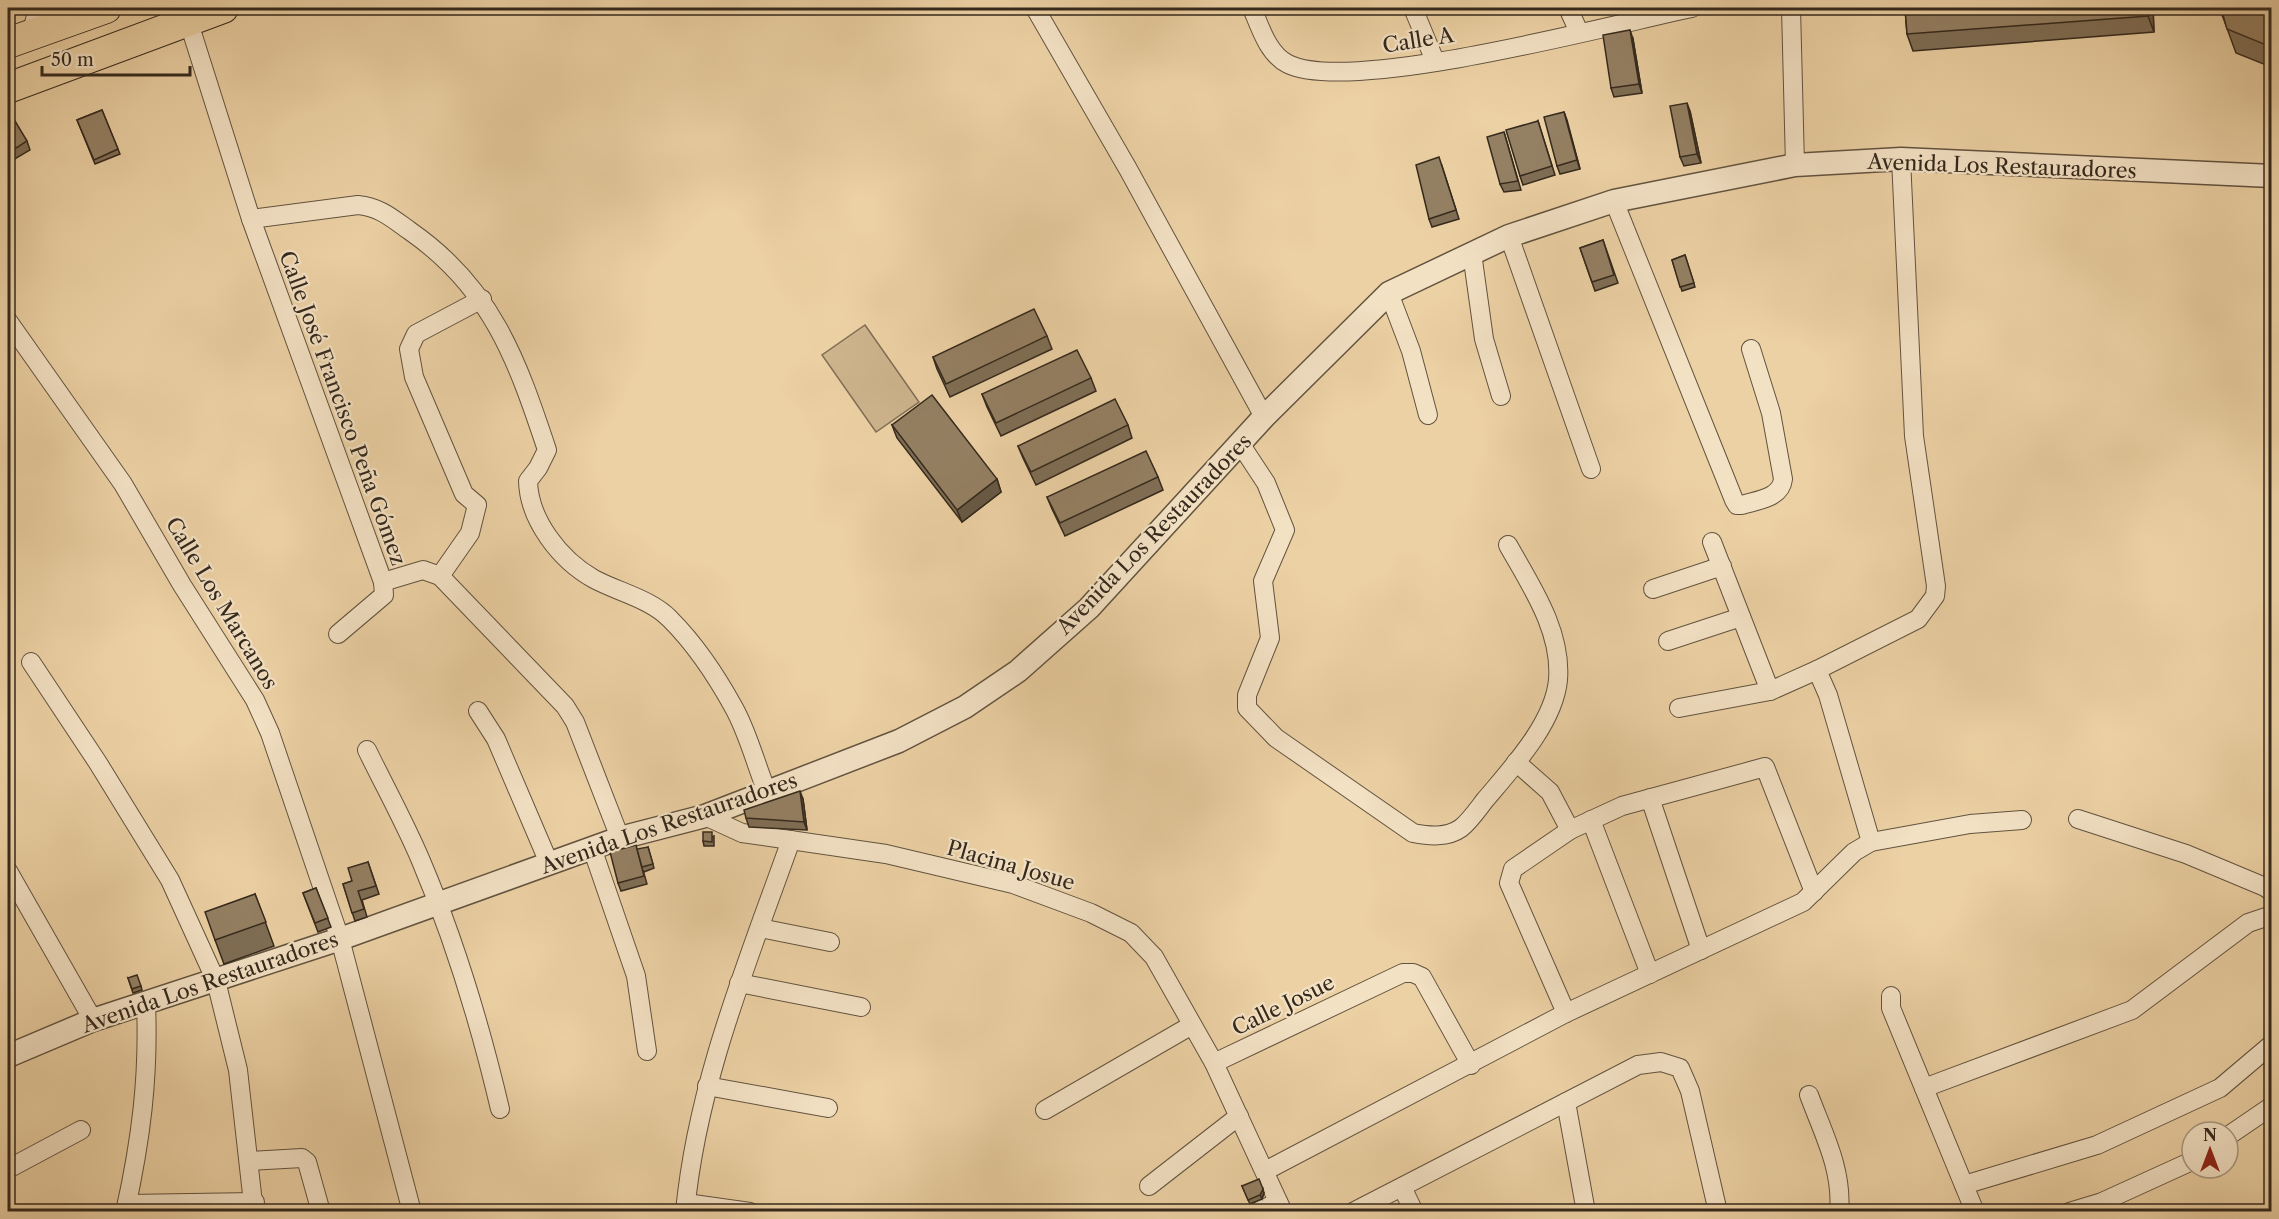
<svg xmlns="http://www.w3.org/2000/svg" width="2279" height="1219" font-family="'Libre Caslon Text',serif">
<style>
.garden{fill:#cdb48d;stroke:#806e55;stroke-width:1.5}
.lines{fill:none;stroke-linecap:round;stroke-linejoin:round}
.minor-casing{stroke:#62533f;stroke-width:20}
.tertiary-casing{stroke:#62533f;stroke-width:25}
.primary-casing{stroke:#34291d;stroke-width:32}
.minor{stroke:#f3e1c4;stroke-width:18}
.tertiary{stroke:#f3e1c4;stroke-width:22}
.primary{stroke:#ecd1a4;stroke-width:30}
.wall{fill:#7f6e55;stroke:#34291d;stroke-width:1.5}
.shaded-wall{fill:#685a45;stroke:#34291d;stroke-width:1.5}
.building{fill:#948063;stroke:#34291d;stroke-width:1.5}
.labels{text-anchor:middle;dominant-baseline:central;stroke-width:4.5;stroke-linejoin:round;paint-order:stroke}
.street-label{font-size:21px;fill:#34291d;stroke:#f3e1c4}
</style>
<rect width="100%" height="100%" fill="#ecd1a4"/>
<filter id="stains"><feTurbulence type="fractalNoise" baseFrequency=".00333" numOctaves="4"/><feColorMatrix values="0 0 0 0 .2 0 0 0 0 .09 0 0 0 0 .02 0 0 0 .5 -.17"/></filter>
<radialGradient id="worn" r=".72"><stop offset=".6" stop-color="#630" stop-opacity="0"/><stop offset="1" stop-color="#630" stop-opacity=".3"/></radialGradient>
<!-- garden -->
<polygon class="garden" points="865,325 919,402 876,432 822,355"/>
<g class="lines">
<!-- minor casing -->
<g class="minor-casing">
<g id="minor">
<polyline points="1035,8 1128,169 1264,417"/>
<path d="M1252,8C1260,27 1268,54 1288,64C1351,95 1614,24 1692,8"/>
<polyline points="1413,8 1435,61"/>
<polyline points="1568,8 1579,32"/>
<polyline points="1791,8 1795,165"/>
<polyline points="188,20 251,219 383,582 423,570 440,576 565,706 575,722 620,838"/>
<polyline points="31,35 38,8"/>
<path d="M1614,201L1734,500L1737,505H1742C1758,500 1781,498 1783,479L1771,413L1751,349"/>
<path d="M251,219L358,205C380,207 393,219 410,231C492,288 517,360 547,450L538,468L528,481C529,520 560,560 594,579C618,592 651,599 670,619C695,644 717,677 734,708C748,733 756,765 767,792"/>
<polyline points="1509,236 1591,469"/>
<polyline points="1472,253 1484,339 1501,396"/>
<polyline points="1389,293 1411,351 1428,415"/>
<polyline points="8,321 123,484 182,585 255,700 270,733 340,939 412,1212"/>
<path d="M1241,445L1266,483L1285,530L1263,581L1270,638L1247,695V708L1276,738L1413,833C1429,836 1447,838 1461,828C1470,821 1478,809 1485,800C1512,768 1554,723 1558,680C1562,631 1531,586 1508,545"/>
<polyline points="1712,542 1770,691"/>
<polyline points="440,576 470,533 477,505 464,494 414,377 409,349 416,334 482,299"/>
<polyline points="1653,589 1722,566"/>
<polyline points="338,634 384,595 383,582"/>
<polyline points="1668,641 1741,617"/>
<polyline points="31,662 98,763 170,880 216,981 238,1070 254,1212"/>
<polyline points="1817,670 1828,695 1871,842"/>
<polyline points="1679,708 1770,691 1817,670 1918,619 1935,596 1936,586 1914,436 1901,159"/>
<polyline points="478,711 496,739 549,863"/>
<path d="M367,750C385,787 405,823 421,861C455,941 480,1024 500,1109"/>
<polyline points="1516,762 1550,792 1570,830"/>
<polyline points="1650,798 1701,950"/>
<polyline points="705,816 742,833 886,854 1013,884 1091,913 1131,933 1154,957 1214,1063 1283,1212"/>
<polyline points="2078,819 2186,854 2265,887 2272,892"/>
<polyline points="1591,820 1650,974"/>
<polyline points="592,848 636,976 647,1051"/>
<polyline points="8,871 93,1020"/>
<polyline points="760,928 830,942"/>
<polyline points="739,983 861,1007"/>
<polyline points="1891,996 1891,1008 1975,1212"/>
<polyline points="1566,1013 1509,883 1513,869 1570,830 1622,806 1765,767 1814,892"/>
<polyline points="1214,1063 1403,973 1413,973 1422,977 1471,1065"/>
<polyline points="707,1086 828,1108"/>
<polyline points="1924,1088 2132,1010 2248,923 2272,915"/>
<path d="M1809,1095C1823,1133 1843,1170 1839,1212"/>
<polyline points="1566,1102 1586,1212"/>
<polyline points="1045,1110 1192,1025"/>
<polyline points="2228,1136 2272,1106"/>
<polyline points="250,1161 302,1158 307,1162 321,1212"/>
<polyline points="8,1169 81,1130"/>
<polyline points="1265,1171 1566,1013 1803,902 1854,852 1871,842 1970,824 2022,820"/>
<polyline points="1964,1185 2097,1145 2220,1088 2272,1044"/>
<polyline points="1149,1186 1239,1116"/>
<polyline points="1402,1187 1414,1212"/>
<polyline points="686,1203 750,1212"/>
<polyline points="127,1204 255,1202"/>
<path d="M125,1212C141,1140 149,1077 146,1004"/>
<path d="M685,1212C697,1083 748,961 791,840"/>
<polyline points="1257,1212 1278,1202"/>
<polyline points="1353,1212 1638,1065 1661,1062 1680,1068 1690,1091 1718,1212"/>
<polyline points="2069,1212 2102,1202 2192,1161"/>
</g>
</g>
<!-- tertiary casing -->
<g class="tertiary-casing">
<polyline id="tertiary" points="8,1056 93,1020 340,939 620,838 705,816 899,741 965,707 1018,671 1089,608 1264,417 1389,293 1509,236 1614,201 1795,165 1901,159 2272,176"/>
</g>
<!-- primary casing -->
<g class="primary-casing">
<g id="primary">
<polyline points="8,43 106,8"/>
<polyline points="8,88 223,8"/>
</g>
</g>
<!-- minor -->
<use href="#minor" class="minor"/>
<!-- tertiary -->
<use href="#tertiary" class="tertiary"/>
<!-- primary -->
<use href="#primary" class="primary"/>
</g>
<!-- wall -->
<g class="wall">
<polygon points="1905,8 2153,8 2154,32 1913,51 1907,34"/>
<polygon points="2219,8 2271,8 2271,67 2236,53 2224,20"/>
<polygon points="1633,39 1642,93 1614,97 1611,88"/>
<polygon points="102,110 120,154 95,164 77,120"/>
<polygon points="1690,111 1701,163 1684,166 1680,157"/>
<polygon points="8,112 27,141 30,150 13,160 8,151"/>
<polygon points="1564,112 1580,169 1560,174 1557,166"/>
<polygon points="1538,121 1555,175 1523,185 1520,176"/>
<polygon points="1504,132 1521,190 1504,192 1500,184"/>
<polygon points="1442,166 1459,219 1432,227 1429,219"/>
<polygon points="1603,240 1618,283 1595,291 1580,248"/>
<polygon points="1685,255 1695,287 1682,291 1672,260"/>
<polygon points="1047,336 1052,349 950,397 937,369 933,357"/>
<polygon points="1091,378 1096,391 1001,436 987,407 982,394"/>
<polygon points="892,425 997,479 1001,492 962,522 897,438"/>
<polygon points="1128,425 1132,438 1036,485 1023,458 1018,446"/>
<polygon points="1158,477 1163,490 1065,536 1052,509 1047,497"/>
<polygon points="803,799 807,830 749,827 746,818"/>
<polygon points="714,836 714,846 704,846 703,841"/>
<polygon points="648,847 654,868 644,872 643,870 647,884 621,891 618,883"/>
<polygon points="368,862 379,894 362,900 367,917 355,921 343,884 352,881"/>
<polygon points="316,888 331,927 318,932 303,893"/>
<polygon points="255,894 274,946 224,964 215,940"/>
<polygon points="128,978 141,986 142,990 133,993"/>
<polygon points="8,1091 11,1100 8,1102"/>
<polygon points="1242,1186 1264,1193 1262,1199 1250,1204"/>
</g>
<!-- shaded-wall -->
<g class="shaded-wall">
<polygon points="2147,8 2153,8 2154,32 2148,16"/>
<polygon points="1630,30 1633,39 1642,93 1639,84"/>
<polygon points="1687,103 1690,111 1701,163 1697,154"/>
<polygon points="1564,112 1567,120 1580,169 1577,160"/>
<polygon points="997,479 1001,492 962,522 957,510"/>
<polygon points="800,791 803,799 807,830 804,822"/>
<polygon points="1263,1189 1264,1193 1262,1199 1260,1195"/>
</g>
<!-- building -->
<g class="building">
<polygon points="1905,8 2147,8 2148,16 1907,34"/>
<polygon points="2221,8 2271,8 2271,47 2227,29"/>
<polygon points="1630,30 1639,84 1611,88 1603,35"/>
<polygon points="1687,103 1697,154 1680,157 1670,106"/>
<polygon points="102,110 118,149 94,160 77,120"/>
<polygon points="9,111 27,141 10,152 8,148 8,112"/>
<polygon points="1564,112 1577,160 1557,166 1544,117"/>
<polygon points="1538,121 1552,166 1520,176 1506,130"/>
<polygon points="1504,132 1518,181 1500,184 1487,137"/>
<polygon points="1439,157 1456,210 1429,219 1416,165"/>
<polygon points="1603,240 1614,275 1592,282 1580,248"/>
<polygon points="1685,255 1694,283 1680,287 1672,260"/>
<polygon points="1034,309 1047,336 946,384 933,357"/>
<polygon points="1077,350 1091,378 996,423 982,394"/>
<polygon points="932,395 997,479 957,510 892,425"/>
<polygon points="1115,399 1128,425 1031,472 1018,446"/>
<polygon points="1146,451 1158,477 1060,523 1047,497"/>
<polygon points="800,791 804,822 746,818 744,810"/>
<polygon points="703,832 712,832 712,842 703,841"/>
<polygon points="636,845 644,876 618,883 610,852"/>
<polygon points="648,847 653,864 642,867 637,849"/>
<polygon points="368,862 376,886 358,891 364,909 352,913 343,884 352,881 348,868"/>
<polygon points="316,888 328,918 315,923 303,893"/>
<polygon points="255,894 266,922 215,940 205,912"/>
<polygon points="137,975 141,986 132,989 128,978"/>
<polygon points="1259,1179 1263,1189 1260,1195 1248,1200 1242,1186"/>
</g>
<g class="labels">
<!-- street labels -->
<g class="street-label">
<text transform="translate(1418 40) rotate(-9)">Calle A</text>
<text transform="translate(2002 166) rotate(2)">Avenida Los Restauradores</text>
<text transform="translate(343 408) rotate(70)">Calle José Francisco Peña Gómez</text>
<text transform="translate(1154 534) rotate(-46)">Avenida Los Restauradores</text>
<text transform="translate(222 603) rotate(59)">Calle Los Marcanos</text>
<text transform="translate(669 823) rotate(-19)">Avenida Los Restauradores</text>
<text transform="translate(1011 865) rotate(16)">Placina Josue</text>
<text transform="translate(210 982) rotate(-19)">Avenida Los Restauradores</text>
<text transform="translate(1283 1005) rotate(-26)">Calle Josue</text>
</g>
</g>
<!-- margin -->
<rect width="2279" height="1219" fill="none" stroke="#ecd1a4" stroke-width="30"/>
<rect x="9" y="9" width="2261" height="1201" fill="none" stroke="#34291d" stroke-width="3"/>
<rect x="15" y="15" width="2249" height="1189" fill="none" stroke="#34291d" stroke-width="1.5"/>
<!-- north arrow -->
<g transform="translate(2210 1150)"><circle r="28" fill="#f3e1c4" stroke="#a79781" stroke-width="1.5"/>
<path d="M0-4.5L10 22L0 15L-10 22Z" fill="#8f2418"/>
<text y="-9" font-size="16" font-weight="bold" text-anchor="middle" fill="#34291d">N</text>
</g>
<!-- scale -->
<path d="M42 66v9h148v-9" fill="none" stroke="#34291d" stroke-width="3"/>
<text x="51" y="66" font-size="18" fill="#34291d" stroke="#f3e1c4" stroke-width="4.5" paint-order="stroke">50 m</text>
<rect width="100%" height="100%" filter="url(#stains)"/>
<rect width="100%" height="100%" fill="url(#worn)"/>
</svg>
